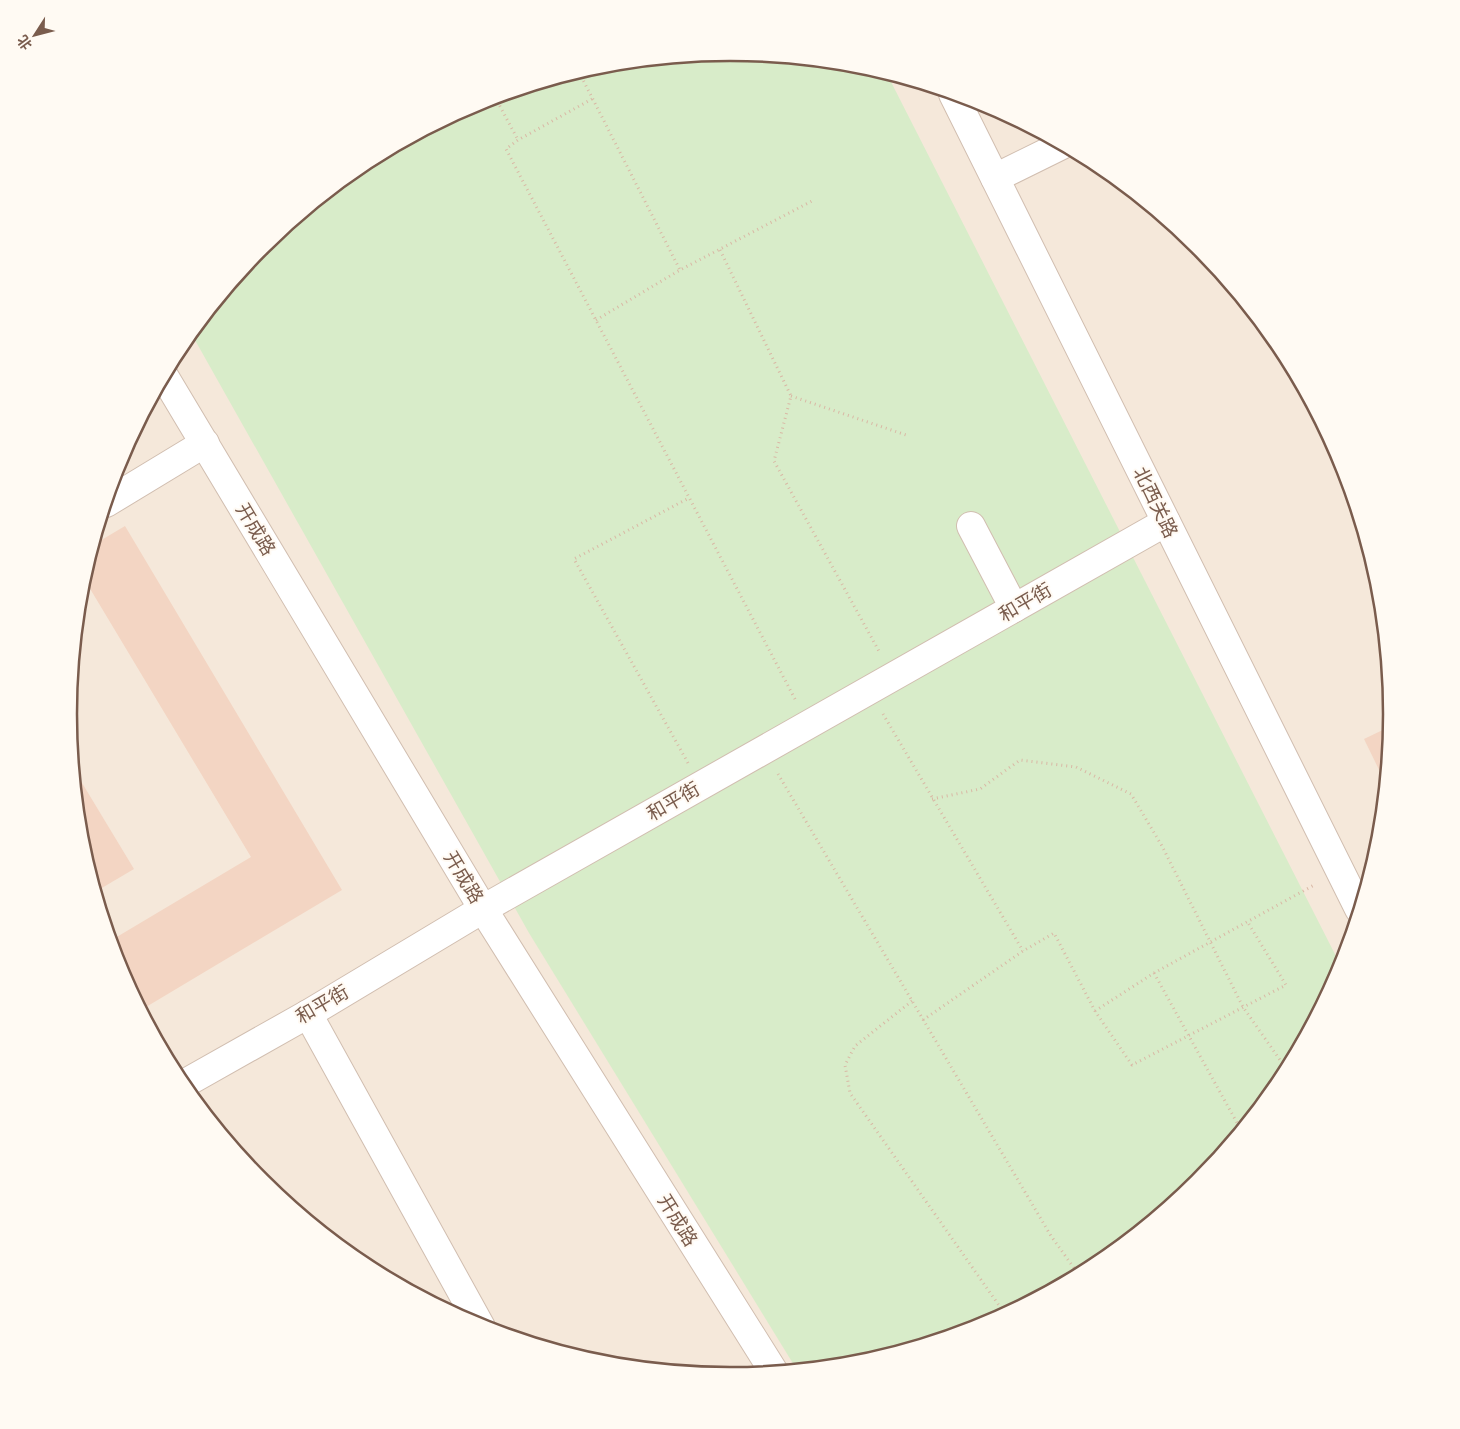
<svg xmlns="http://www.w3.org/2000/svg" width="1460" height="1429" font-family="Mulish,'Noto Sans SC',sans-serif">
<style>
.residential{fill:#f5e8da}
.green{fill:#d8ecc9}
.building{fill:#f3d5c3}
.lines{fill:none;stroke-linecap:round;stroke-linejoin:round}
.minor-casing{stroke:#d1beb0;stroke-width:30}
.path{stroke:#d9b8a5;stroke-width:3;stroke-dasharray:1 4;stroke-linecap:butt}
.minor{stroke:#fff;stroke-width:28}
.labels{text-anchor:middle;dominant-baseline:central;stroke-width:4;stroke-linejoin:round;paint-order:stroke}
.street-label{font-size:19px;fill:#7a5c4d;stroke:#fffaf3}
.rim{fill:none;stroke:#7a5c4d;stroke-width:2.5}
</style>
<rect width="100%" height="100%" fill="#fdf6ec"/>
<!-- residential -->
<circle class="residential" cx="730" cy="715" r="660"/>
<!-- green -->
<polygon class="green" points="730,53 859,65 887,74 1342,968 1280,1083 1198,1183 1098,1265 983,1326 859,1364 797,1370 529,933 191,333 262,246 362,164 477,103 601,65"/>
<!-- building -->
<g class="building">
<polygon points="125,526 342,890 141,1010 118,968 110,941 251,857 83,577 93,545"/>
<polygon points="1391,726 1388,755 1385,782 1364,739"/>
<polygon points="73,768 134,869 95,892 81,843"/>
</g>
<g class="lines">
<!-- minor casing -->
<g class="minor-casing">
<g id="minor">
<polyline points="953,94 1359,909"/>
<polyline points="995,178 1062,145"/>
<polyline points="164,376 483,909 774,1372"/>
<polyline points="106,503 205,443"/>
<polyline points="971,526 1014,608"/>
<polyline points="308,1014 481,1327"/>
<polyline points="182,1085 308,1014 483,909 1166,522"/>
</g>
</g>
<!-- path -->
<g class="path">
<polyline points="579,72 680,270"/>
<polyline points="495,97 518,140"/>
<polyline points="592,99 518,140 506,149 796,701"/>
<polyline points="720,250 791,396 774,461 880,653"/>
<polyline points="596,320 680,270 812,201"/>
<polyline points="791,396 906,435"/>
<polyline points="883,714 1023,951"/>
<polyline points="688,763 574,559 689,498"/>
<polyline points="778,774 1051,1236 1079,1275"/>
<polyline points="932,799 980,789 1020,760 1076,767 1131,794 1162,846 1243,1007 1287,1070"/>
<polyline points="1154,973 1241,1130"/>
<polyline points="912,1001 855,1046 845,1065 850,1093 1005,1314"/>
<polyline points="1095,1011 1154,973 1316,884"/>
<polyline points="923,1020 1023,951 1054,933 1095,1011 1132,1065 1286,985 1247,921"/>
</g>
<!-- minor -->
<use href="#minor" class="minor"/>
</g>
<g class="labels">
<!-- street labels -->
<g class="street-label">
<text transform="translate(1156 502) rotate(64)">北西关路</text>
<text transform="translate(256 529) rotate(59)">开成路</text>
<text transform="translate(1025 602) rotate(-30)">和平街</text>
<text transform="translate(673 801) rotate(-30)">和平街</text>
<text transform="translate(464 877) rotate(59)">开成路</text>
<text transform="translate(322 1004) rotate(-30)">和平街</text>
<text transform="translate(678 1220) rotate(58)">开成路</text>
</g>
</g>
<!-- crop -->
<path d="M0 0H1460V1429H0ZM77 714a653 653 0 1 1 1306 0a653 653 0 1 1-1306 0Z" fill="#fffaf3" fill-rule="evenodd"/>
<path class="rim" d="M77 714a653 653 0 1 1 1306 0a653 653 0 1 1-1306 0Z"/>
<!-- north arrow -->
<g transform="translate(35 35) rotate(234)" stroke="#fffaf3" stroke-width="4" paint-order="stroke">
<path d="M0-4L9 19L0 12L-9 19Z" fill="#7a5c4d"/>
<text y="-8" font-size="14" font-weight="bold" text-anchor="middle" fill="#7a5c4d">北</text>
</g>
</svg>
